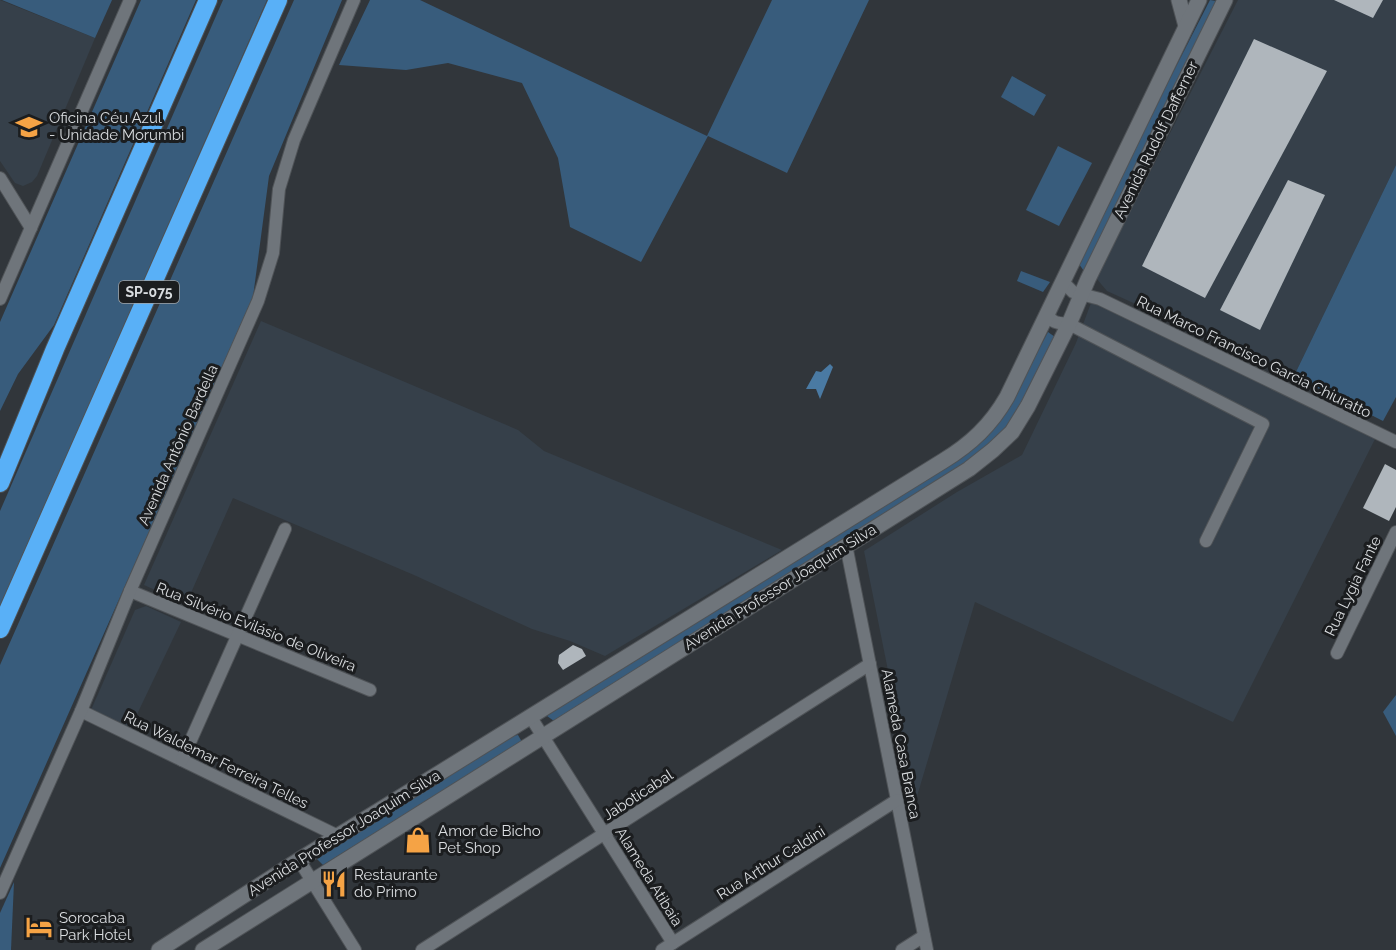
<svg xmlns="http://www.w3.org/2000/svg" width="1396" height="950" font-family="Raleway,sans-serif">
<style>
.built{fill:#36404a}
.green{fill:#385c7c}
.water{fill:#4a7aa3}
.building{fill:#afb6bc}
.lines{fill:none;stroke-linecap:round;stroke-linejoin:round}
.minor-casing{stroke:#4f5357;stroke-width:14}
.secondary-casing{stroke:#4f5357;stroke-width:17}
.motorway-casing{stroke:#4f5357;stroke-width:20}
.minor{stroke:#6f757b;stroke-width:12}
.secondary{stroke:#6f757b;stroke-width:15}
.motorway{stroke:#59b0f7;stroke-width:18}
.labels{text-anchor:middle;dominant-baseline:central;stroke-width:6;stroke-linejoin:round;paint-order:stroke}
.shield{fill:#1b1d1f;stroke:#a0a3a5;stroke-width:1.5}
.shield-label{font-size:14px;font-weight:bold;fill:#d9dcdf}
.poi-label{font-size:15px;fill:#d9dcdf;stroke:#1b1d1f;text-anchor:start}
.street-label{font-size:15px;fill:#d9dcdf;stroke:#1b1d1f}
</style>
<rect width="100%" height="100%" fill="#31363b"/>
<!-- built -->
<g class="built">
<polygon points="0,0 95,38 37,176 32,182 23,186 15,183 0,161"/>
<polygon points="1238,0 1396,0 1396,165 1294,376 1107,291 1096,278"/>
<polygon points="1096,302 1375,439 1233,722 975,602 912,813 913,795 864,551 957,492 1022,455 1076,343 1091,303"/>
<polygon points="261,321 518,430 544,451 782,550 605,656 570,641 532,629 414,575 233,498 186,604 144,585"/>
<polygon points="146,606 181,622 130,729 91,710 135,610"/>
</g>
<!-- green -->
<g class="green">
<polygon points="2,0 112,0 95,38"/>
<polygon points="141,0 196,0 54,325 18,374 0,411 0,322"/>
<polygon points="223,0 267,0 0,607 0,511"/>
<polygon points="294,0 342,0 269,176 253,297 0,868 0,665"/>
<polygon points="370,0 420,0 707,136 772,0 869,0 787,173 708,136 641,262 570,227 558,158 522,83 448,63 406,70 339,65"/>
<polygon points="1210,0 1216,1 1086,274 1079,264 1161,96"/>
<polygon points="1012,76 1046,95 1034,116 1001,97"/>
<polygon points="1058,146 1092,163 1059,226 1026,210"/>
<polygon points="1396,165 1396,397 1383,421 1294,376"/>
<polygon points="1021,271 1050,282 1043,292 1017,281"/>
<polygon points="1048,332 1055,337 1027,390 1017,416 997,440 974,458 554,721 547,716 550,710 962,457 987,437 1006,411"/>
<polygon points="1396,695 1396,736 1383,712"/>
<polygon points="518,735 522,742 323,865 317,859 512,736"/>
<polygon points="14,882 11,950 0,950 0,913"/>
</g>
<!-- water -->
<polygon class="water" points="830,364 833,367 820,399 816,389 806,389 816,371 821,372"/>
<!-- building -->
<g class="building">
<polygon points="1334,0 1383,0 1373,18"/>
<polygon points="1254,39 1327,71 1205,298 1142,266"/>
<polygon points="1288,180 1325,195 1260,330 1220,310"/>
<polygon points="1385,464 1396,470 1396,507 1389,521 1363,508"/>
<polygon points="573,645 582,649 586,656 563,670 558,663 559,655"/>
</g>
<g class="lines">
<!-- minor casing -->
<g class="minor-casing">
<g id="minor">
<polyline points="0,178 31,228"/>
<polyline points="1064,283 1073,292 1100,299 1396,442"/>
<polyline points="0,299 130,0"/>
<path d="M1048,314C1052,324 1059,323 1069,324L1263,424L1206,541"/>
<polyline points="846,545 927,950"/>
<polyline points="130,591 370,690"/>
<polyline points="1337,653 1396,532"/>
<polyline points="81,711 338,836"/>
<polyline points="530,716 673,943"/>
<polyline points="182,760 285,529"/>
<polyline points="299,860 355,950"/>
<polyline points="0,893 81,711 130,591 258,301 273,253 279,189 294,140 354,0"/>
<polyline points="422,950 870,664"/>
<polyline points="662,950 897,800"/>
<polyline points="902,950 924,936"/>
</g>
</g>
<!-- secondary casing -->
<g class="secondary-casing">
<g id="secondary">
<polyline points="1179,0 1186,26"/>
<path d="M159,950L299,860L943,461C971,444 991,425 1007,397L1199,0"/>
<polyline points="203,950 969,469 993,450 1012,432 1028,406 1069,324 1088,279 1225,0"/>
</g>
</g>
<!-- motorway casing -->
<g class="motorway-casing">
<g id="motorway">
<polyline points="0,483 55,349 208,0"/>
<polyline points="0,629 278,0"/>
</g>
</g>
<!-- minor -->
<use href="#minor" class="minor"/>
<!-- secondary -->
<use href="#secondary" class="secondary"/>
<!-- motorway -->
<use href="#motorway" class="motorway"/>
</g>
<!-- icons -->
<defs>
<g id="school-bare" transform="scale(2.07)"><path d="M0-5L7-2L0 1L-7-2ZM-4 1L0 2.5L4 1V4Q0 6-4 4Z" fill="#f5a345" stroke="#1b1d1f" stroke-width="2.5" paint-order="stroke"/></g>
<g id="shop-bare" transform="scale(2.07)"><path d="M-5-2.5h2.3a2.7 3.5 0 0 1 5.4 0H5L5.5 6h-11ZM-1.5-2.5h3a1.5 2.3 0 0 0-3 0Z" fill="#f5a345" stroke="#1b1d1f" stroke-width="2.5" paint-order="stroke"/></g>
<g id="restaurant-bare" transform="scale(2.07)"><path d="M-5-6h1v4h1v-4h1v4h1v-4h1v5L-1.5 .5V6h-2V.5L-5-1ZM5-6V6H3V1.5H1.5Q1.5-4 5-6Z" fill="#f5a345" stroke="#1b1d1f" stroke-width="2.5" paint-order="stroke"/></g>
<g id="hotel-bare" transform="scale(2.07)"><path d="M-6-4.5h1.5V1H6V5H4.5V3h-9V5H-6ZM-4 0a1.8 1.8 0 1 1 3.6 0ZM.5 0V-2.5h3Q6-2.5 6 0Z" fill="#f5a345" stroke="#1b1d1f" stroke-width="2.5" paint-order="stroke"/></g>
</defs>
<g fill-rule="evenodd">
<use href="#school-bare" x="29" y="127"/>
<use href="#shop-bare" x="418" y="840"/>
<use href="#restaurant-bare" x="334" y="884"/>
<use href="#hotel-bare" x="39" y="927"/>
</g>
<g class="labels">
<!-- shield labels -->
<rect class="shield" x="119" y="281" width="60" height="22" rx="4.5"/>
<g class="shield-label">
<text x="149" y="292">SP-075</text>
</g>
<!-- poi labels -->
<g class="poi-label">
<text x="49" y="118">Oficina Céu Azul<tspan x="49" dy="17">- Unidade Morumbi</tspan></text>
<text x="438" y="831">Amor de Bicho<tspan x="438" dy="17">Pet Shop</tspan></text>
<text x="354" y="875">Restaurante<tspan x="354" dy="17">do Primo</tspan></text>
<text x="59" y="918">Sorocaba<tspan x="59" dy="17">Park Hotel</tspan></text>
</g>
<!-- street labels -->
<g class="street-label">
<text transform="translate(1156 140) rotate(-64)">Avenida Rudolf Dafferner</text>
<text transform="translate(1254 357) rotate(26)">Rua Marco Francisco Garcia Chiuratto</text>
<text transform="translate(178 445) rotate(-66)">Avenida Antônio Bardella</text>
<text transform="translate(1353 586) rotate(-64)">Rua Lygia Fante</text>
<text transform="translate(780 587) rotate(-32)">Avenida Professor Joaquim Silva</text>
<text transform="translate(256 627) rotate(22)">Rua Silvério Evilásio de Oliveira</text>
<text transform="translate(901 744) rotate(79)">Alameda Casa Branca</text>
<text transform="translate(216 760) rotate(26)">Rua Waldemar Ferreira Telles</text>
<text transform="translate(638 795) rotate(-33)">Jaboticabal</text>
<text transform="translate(344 833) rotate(-32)">Avenida Professor Joaquim Silva</text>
<text transform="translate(771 863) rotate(-32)">Rua Arthur Caldini</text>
<text transform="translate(649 877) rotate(58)">Alameda Atibaia</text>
</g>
</g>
</svg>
